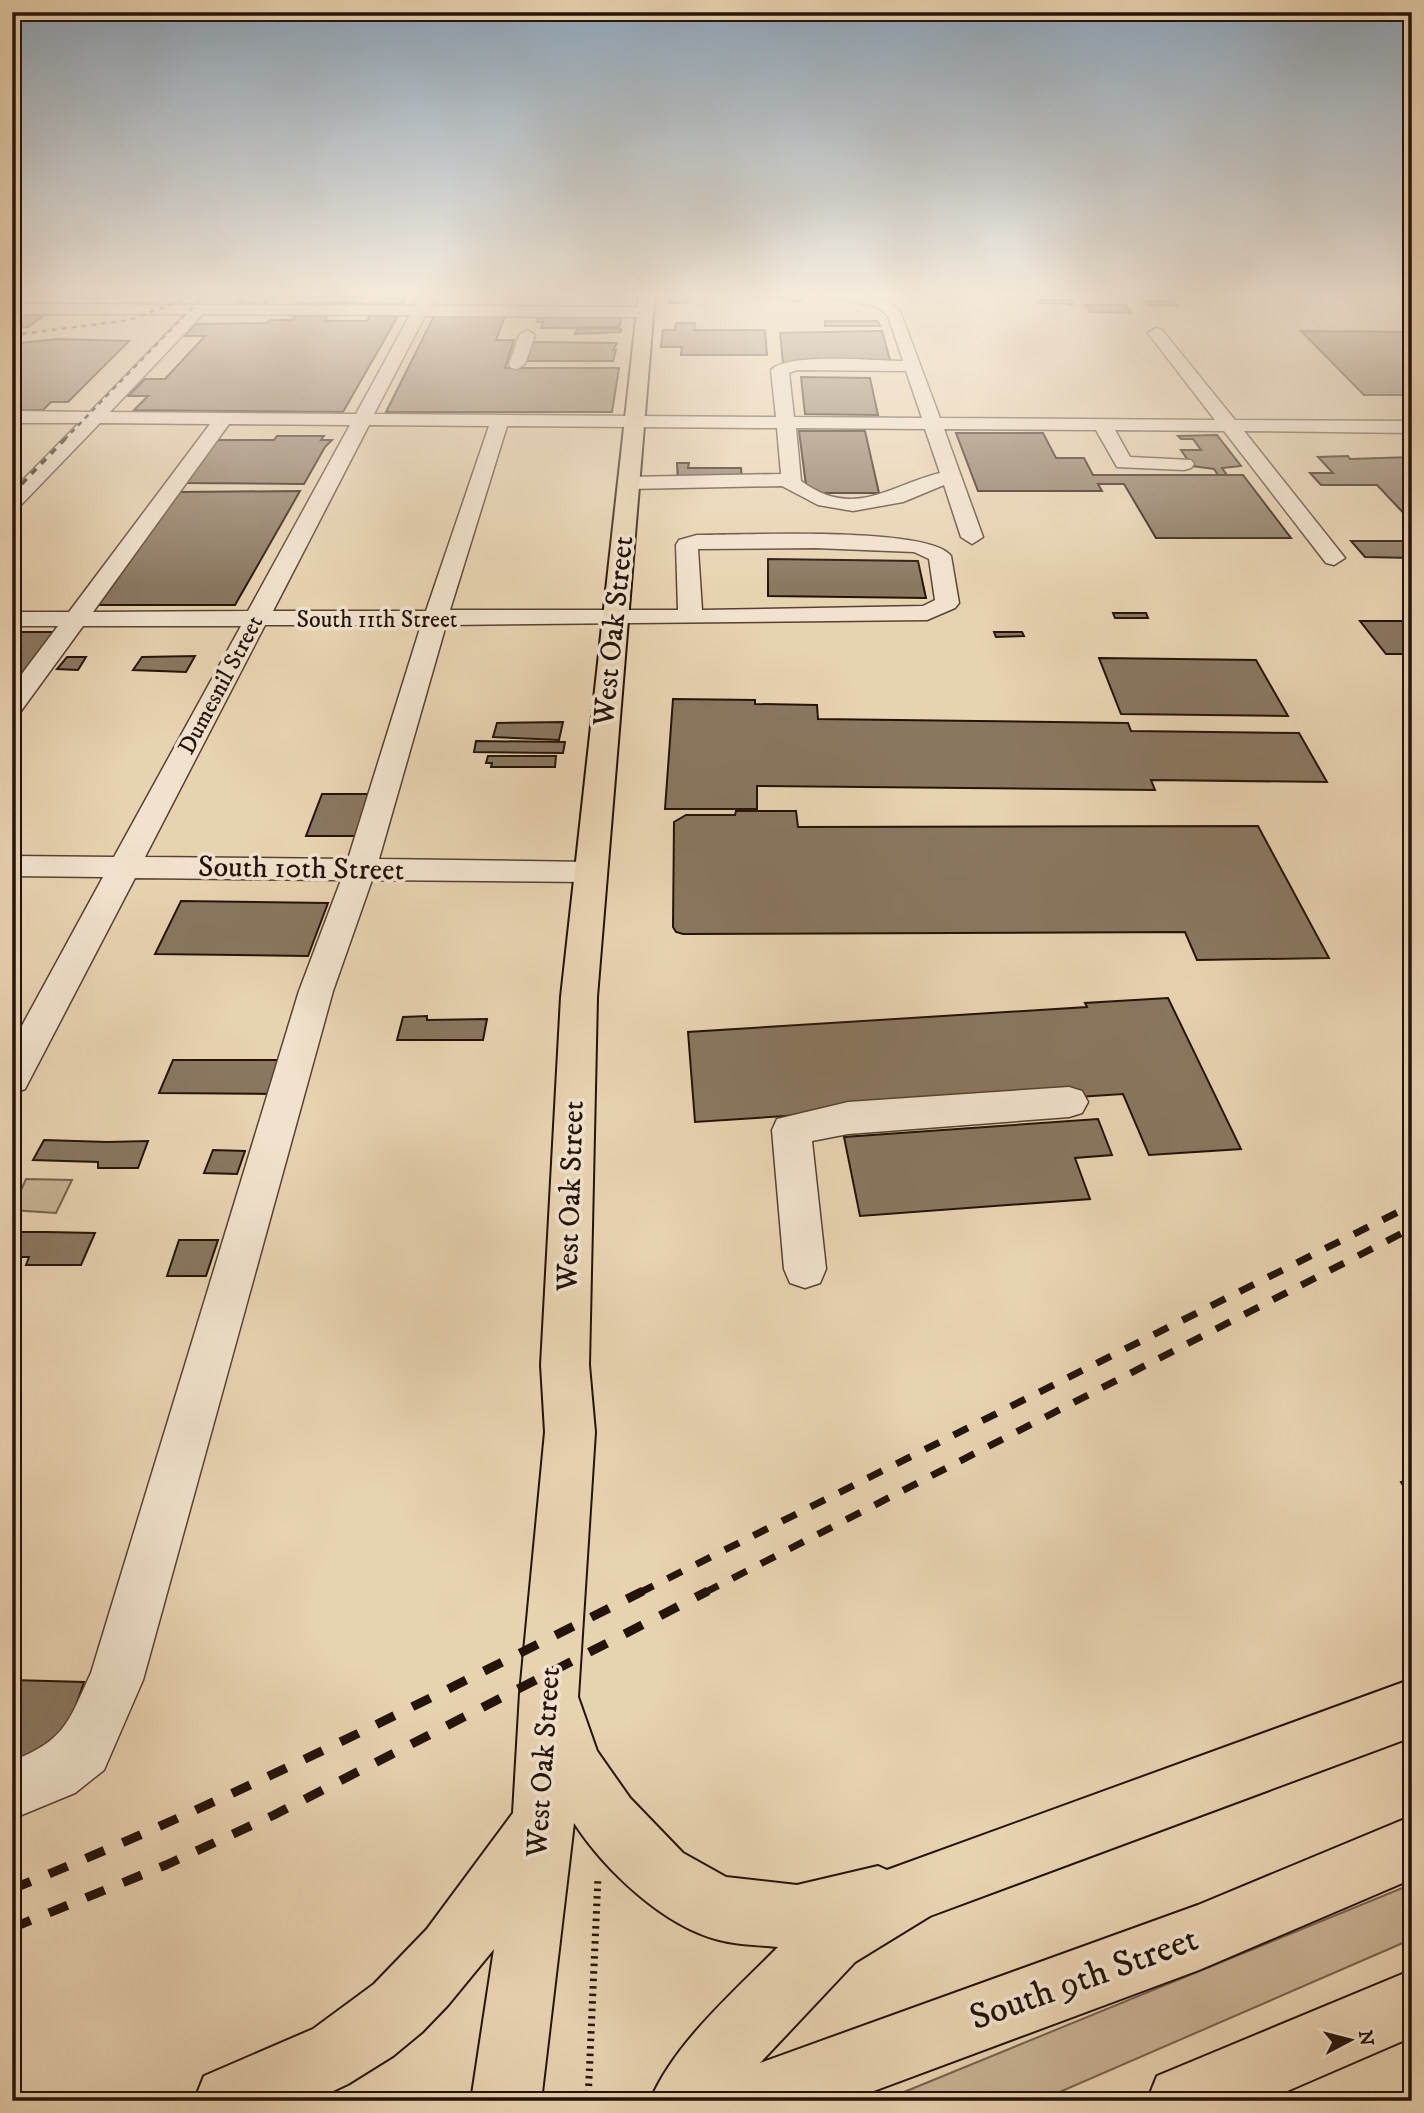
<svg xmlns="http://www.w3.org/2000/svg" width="1424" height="2113" font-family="'IM FELL DW Pica',serif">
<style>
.green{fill:#c7b294;stroke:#76624e;stroke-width:2}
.building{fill:#8a7760;stroke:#251308;stroke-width:2}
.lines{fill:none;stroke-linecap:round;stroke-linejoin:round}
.minor-casing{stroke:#564332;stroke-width:3}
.major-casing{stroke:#251308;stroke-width:4}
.path{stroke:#251308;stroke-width:7;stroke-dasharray:2.5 5;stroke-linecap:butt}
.minor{fill:#f0e2cc;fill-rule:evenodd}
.major{fill:#e8d3b1;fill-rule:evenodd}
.rail-far3{stroke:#251308;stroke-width:2.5;stroke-dasharray:5 5;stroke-linecap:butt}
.rail-far2{stroke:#251308;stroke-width:3.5;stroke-dasharray:7 7;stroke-linecap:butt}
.rail-far1{stroke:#251308;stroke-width:7;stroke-dasharray:16 16;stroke-linecap:butt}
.rail{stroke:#251308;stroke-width:9;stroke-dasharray:20 20;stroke-linecap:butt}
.labels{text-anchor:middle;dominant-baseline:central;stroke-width:7;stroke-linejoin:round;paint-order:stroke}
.far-street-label{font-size:24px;fill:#251308;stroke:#f0e2cc}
.street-label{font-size:30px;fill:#251308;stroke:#f0e2cc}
.near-street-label{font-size:37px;fill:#251308;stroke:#f0e2cc}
</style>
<rect width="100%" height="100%" fill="#e8d3b1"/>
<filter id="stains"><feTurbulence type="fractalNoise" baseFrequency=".00286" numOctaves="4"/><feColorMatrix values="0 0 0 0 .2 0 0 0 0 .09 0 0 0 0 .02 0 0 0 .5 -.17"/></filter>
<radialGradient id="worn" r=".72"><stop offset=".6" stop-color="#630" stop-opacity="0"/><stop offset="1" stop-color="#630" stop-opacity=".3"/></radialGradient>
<!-- green -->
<g class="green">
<polygon points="26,1179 72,1180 56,1213 12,1210"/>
<polygon points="1412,1884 1412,1939 1039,2101 882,2101"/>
</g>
<!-- building -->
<g class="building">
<polygon points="248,292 304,292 300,296 280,296 264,303 239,303"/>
<polygon points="306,292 410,292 402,304 296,303"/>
<polygon points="753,292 778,292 806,295 799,302 748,295"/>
<rect x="669" y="294" width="18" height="9"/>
<polygon points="1037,300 1071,300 1074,304 1039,303"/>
<polygon points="1145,301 1173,301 1177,306 1149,305"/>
<polygon points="1085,305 1126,305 1131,313 1090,312"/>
<polygon points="12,315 44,315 28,327 12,328"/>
<polygon points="295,316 328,316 324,321 367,321 370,316 398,316 343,412 134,410 148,396 128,396 145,379 165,379 205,336 184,336 196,324 267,323 270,320 292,320"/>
<polygon points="434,316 505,316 496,340 514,340 505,368 619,368 612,412 386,412"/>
<polygon points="539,317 610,318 622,317 619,327 567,328 541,328 543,322 537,322"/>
<polygon points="825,321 878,321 880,326 825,326"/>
<polygon points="676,323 695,323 694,330 765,330 767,355 681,355 682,347 661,347 663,330 675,330"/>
<polygon points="599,328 621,329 621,332 575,334 577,329"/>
<polygon points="876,331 882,331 890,360 813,360 814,363 783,363 780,333"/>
<polygon points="1301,331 1412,332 1412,395 1364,395"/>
<polygon points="58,339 129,341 68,402 51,402 43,410 12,410 12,344"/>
<polygon points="532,342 617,343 613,350 616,350 613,361 525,361"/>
<polygon points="801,377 870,378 878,415 805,414"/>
<polygon points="799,431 865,431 879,493 807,493"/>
<polygon points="956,433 1043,433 1056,458 1084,458 1093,475 1243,475 1291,538 1156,538 1124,484 1098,484 1102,491 978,491"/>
<polygon points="1217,435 1241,466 1222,468 1227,475 1218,475 1214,469 1192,466 1181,450 1201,450 1193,439 1181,439 1178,436"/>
<polygon points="277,436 324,436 321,440 332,440 325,447 304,484 186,483 214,440 274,440"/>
<polygon points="1348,456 1350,459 1412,457 1412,522 1377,485 1321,485 1310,473 1333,473 1318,457"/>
<polygon points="677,463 689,463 688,468 741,468 742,481 678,481"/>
<polygon points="300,491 235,605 94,605 180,492"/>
<polygon points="1351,541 1412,541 1412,558 1365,557"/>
<polygon points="768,559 918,561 926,598 768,596"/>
<polygon points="1113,613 1146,613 1148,618 1115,618"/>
<polygon points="1360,621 1412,621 1412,654 1386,654"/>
<polygon points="12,632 58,632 12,692"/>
<polygon points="994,632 1022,632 1024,636 996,637"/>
<polygon points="195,656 186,672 133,670 142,657"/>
<polygon points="67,657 86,657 78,670 57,669"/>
<polygon points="1099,658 1256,660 1288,716 1121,714"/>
<polygon points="673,699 755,700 755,704 817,705 818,719 1128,723 1131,731 1299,733 1327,782 1151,780 1155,790 757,786 757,809 665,809"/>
<polygon points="563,722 559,740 493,737 497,723"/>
<polygon points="476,741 565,742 563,753 474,752"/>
<polygon points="488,756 556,756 555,767 491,767 492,763 486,763"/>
<polygon points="322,794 371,794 359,836 306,836"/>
<polygon points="736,811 796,811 798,827 1258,826 1329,958 1197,960 1185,932 683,934 676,932 673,927 674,822 686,815 735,815"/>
<polygon points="181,901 328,903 308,956 155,954"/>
<polygon points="1168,998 1241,1149 1149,1155 1123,1094 695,1122 688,1032 1087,1007 1085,1003"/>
<polygon points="427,1016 427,1020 487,1019 483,1040 397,1040 403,1017"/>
<polygon points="173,1060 286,1060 274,1094 159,1093"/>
<polygon points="1098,1119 1112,1155 1075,1158 1090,1199 860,1216 844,1137"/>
<polygon points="44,1140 107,1142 148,1141 138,1168 98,1168 98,1162 33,1160"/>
<polygon points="213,1150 245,1151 237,1174 204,1173"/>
<polygon points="12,1232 46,1232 95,1233 81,1265 26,1265 29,1257 12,1257"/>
<polygon points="179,1240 218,1240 206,1276 167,1276"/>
<polygon points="1412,1479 1412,1499 1401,1482"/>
<polygon points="12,1680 84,1682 59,1755 12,1767"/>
</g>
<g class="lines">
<!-- minor casing -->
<g class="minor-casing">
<g id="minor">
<path d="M423,292H437L430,306L645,307L653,312L645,317L425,316L374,414L776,417L771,370C788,352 876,361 903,361L888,316L878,307L820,295L818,292C845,290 879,293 900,311L940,418L1215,420L1148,333L1156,328L1162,330L1235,420L1412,421V433L1244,431L1345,558L1334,565L1326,563L1224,431L1115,430L1130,457L1191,460L1194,464L1191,468L1184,470L1117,467L1096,430L944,429L983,537L972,544L961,537L944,485L903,502L853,511L818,505L782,486L629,489L619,483L629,477L781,474L777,428L507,426L450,610H678L676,545L679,540L697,535C739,535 931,526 951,556L959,603L955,608L927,620L446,625L379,859L591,862L602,865L607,872L602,879L591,882L372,880L333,991L143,1680L104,1770L75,1793L12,1819V1761C66,1740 68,1722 91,1673L299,991L341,880L135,878L25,1089L12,1094V1044L103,877L12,876V856L114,857L241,626H83L21,711L12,713V687L58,626H12V612H69L210,424L100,423L19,507L12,509V491L79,423H12V411L90,412L186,314H12V304L415,306ZM203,314L410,315L356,414L110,412ZM797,370L906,371L922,418L794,417L789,373ZM229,424L350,425L248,611L93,612ZM369,425L489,426L426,611H273ZM796,428L925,429L940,473C890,485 854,520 801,481ZM815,548L914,552L929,559L935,600L923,606L702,610L698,549ZM265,625H421L348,859L145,857Z"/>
<polygon points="527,330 535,335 525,364 517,369 511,368 509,364 519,335"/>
<polygon points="1069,1087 1082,1091 1088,1102 1082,1113 1069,1117 848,1134 812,1141 826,1269 820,1283 805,1288 790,1283 784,1269 772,1130 777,1119 848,1102"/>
</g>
</g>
<!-- major casing -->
<g class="major-casing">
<g id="major">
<path d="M639,292H655L597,997L589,1365L595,1432L578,1697L597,1751L630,1798L683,1853L726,1877L797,1885L878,1866L887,1870L1412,1679V1737L930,1916L855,1962L760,2063L1198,1905L1412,1816V1879L1199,1970L847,2101H650C674,2043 735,1991 778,1947C759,1945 738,1945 719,1940C663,1926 604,1869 574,1823L541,2101H471L494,1949L448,2005L422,2032L393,2056L348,2084L312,2101H194L204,2076L313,2029L374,1984L427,1929L513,1813L520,1693L545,1432L541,1365L561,997Z"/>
<polygon points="1412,1970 1412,2037 1264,2101 1147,2101 1157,2076"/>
</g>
</g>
<!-- path -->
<polyline class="path" points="588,2101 598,1877"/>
<!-- minor -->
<use href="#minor" class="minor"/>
<!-- major -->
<use href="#major" class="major"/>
<!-- rail-far3 -->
<g class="rail-far3">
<polyline points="12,335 130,320 196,295"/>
<polyline points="64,440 207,292"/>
</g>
<!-- rail-far2 -->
<polyline class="rail-far2" points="12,494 66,438"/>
<!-- rail-far1 -->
<g class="rail-far1">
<polyline points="639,1593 1412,1205"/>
<polyline points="704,1593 1412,1228"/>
</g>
<!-- rail -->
<g class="rail">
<path d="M12,1889C228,1802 435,1696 643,1591"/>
<polyline points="12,1928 166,1865 274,1815 708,1591"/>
</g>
</g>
<!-- sky -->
<linearGradient id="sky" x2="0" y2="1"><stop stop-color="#8da6bb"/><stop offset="0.5" stop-color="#f5ebdc"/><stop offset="1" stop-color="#f5ebdc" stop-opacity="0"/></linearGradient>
<rect width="1424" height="587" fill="url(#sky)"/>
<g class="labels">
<!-- far-street labels -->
<g class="far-street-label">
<text x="377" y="620">South 11th Street</text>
<text transform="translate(221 685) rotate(-62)">Dumesnil Street</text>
</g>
<!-- street labels -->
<g class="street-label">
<text transform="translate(614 631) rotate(-84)">West Oak Street</text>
<text transform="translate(301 869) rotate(1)">South 10th Street</text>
<text transform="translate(571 1196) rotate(-88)">West Oak Street</text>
<text transform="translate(544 1762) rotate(-86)">West Oak Street</text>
</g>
<!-- near-street labels -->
<g class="near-street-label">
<text transform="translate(1084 1979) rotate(-20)">South 9th Street</text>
</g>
</g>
<!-- margin -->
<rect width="1424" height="2113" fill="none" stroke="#e8d3b1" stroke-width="42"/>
<rect x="14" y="14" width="1396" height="2085" fill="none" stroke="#251308" stroke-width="3.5"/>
<rect x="21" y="21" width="1382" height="2071" fill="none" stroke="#251308" stroke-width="2"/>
<!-- north arrow -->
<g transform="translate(1350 2040) rotate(83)" stroke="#f0e2cc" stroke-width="5" paint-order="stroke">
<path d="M0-5L12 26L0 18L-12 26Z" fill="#251308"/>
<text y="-10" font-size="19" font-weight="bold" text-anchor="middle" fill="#251308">N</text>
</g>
<rect width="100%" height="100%" filter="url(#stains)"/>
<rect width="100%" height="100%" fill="url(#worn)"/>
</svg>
